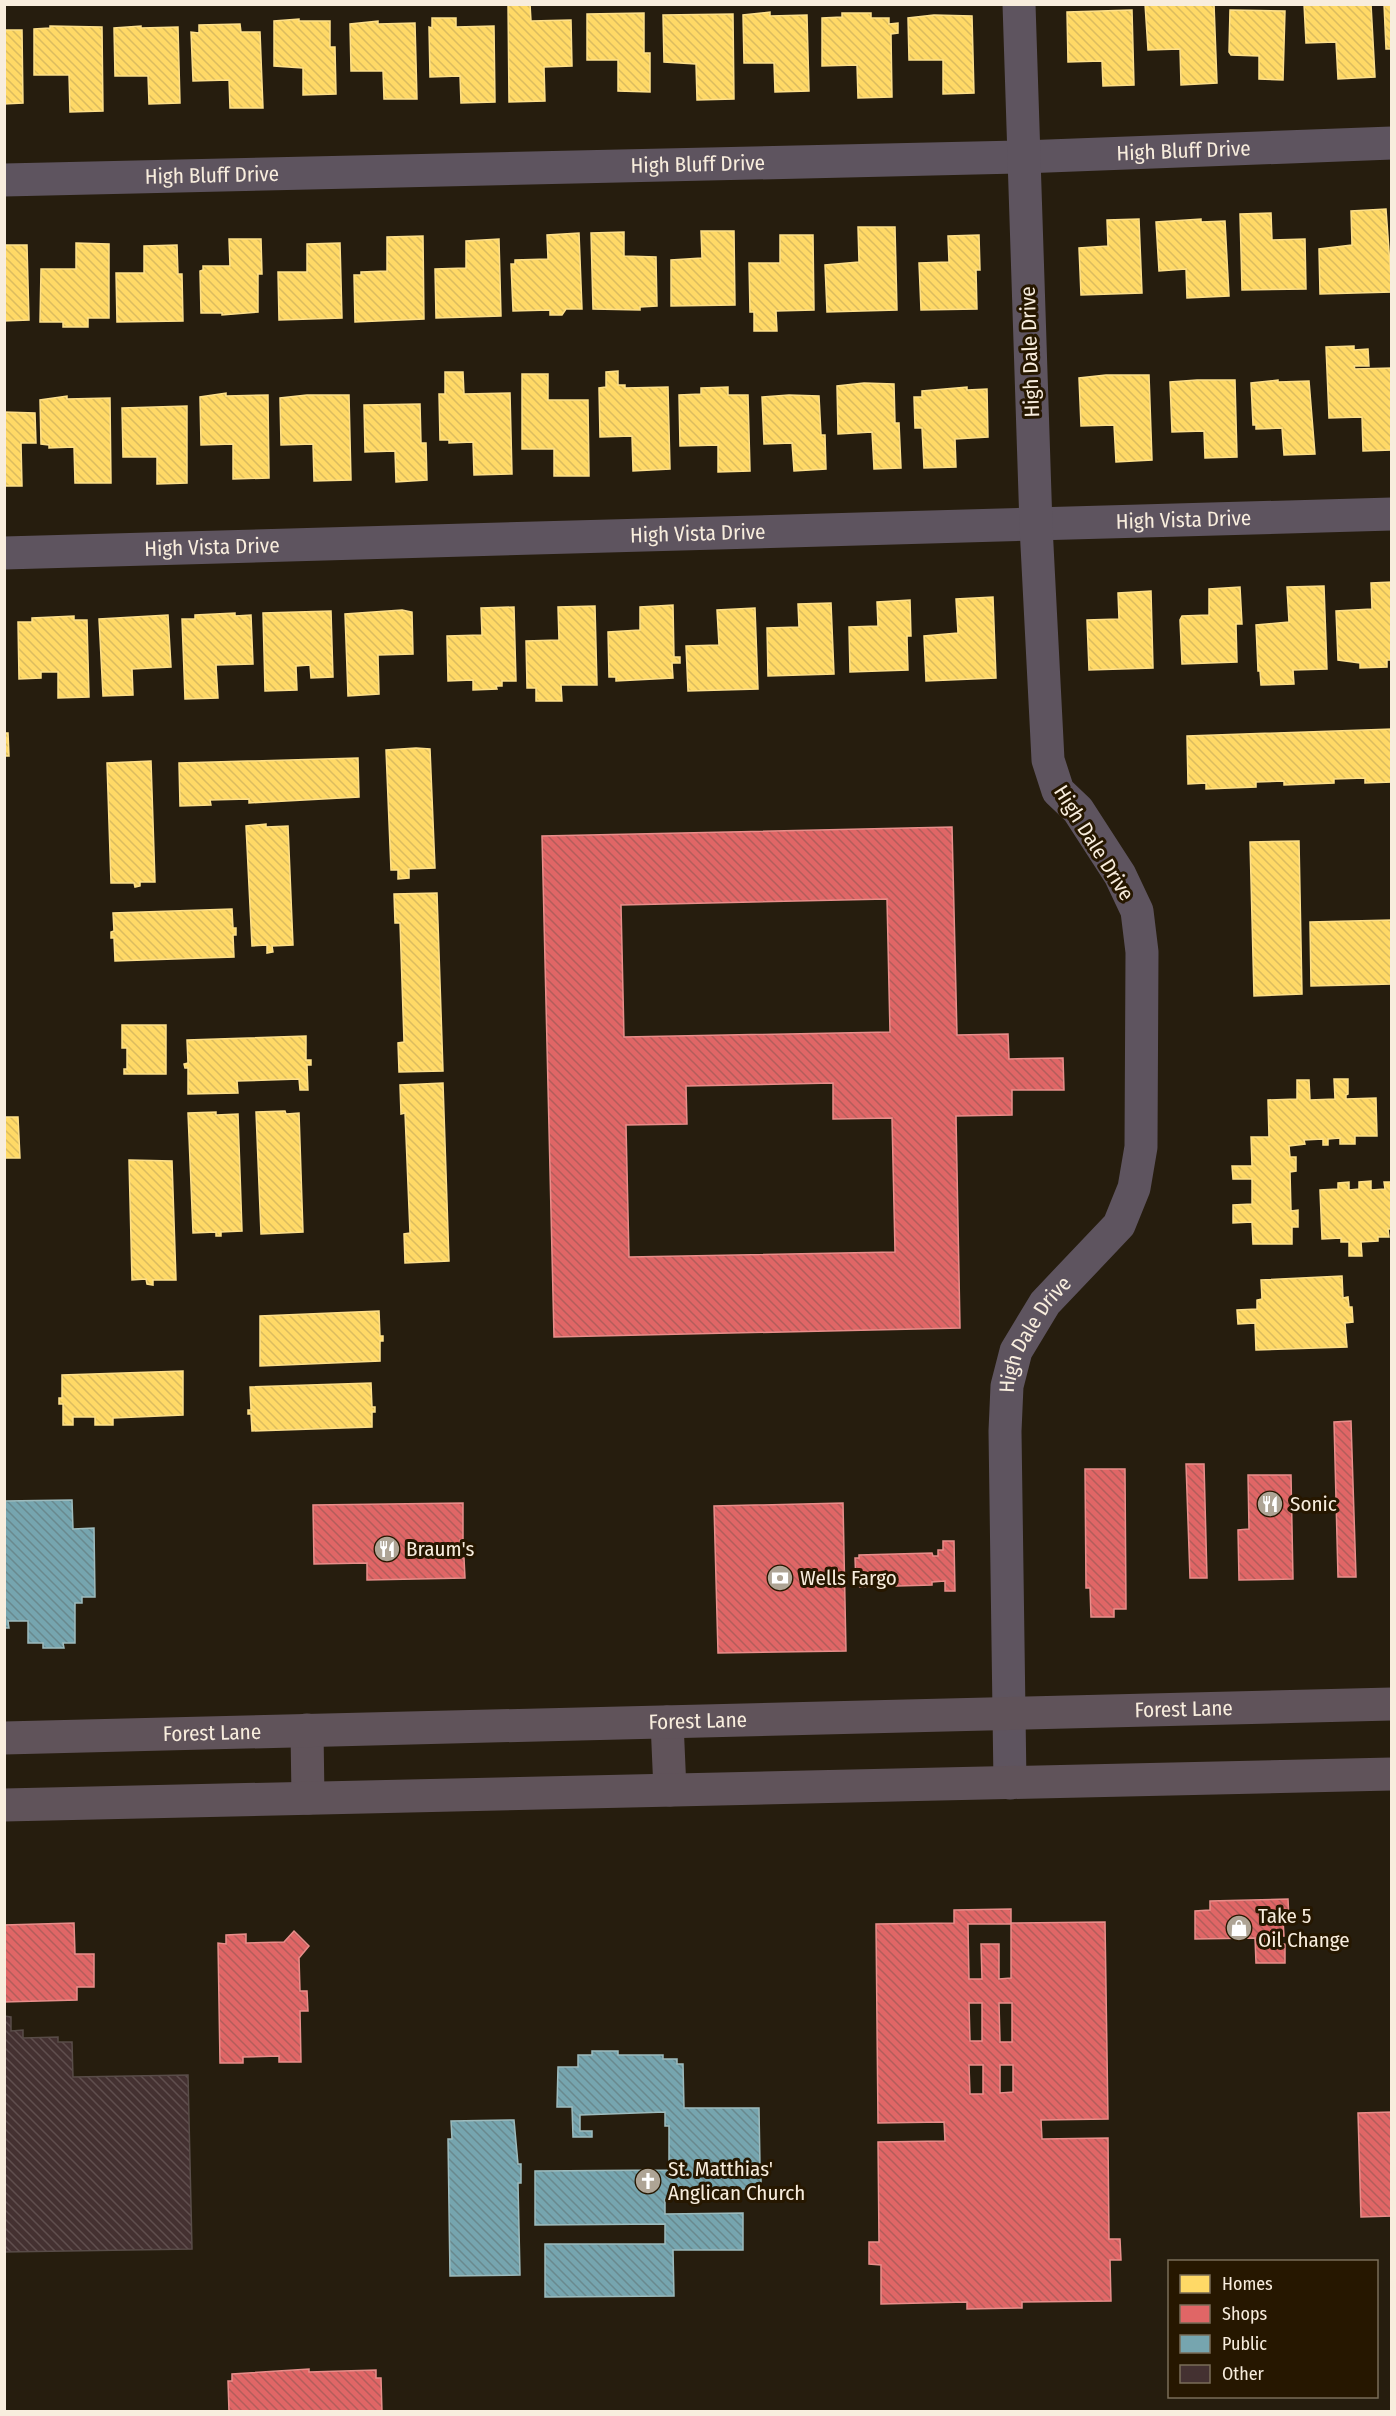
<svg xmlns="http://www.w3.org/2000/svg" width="1396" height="2416" font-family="'Fira Sans Condensed',sans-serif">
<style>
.homes{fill:url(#homes-back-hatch);stroke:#fddf8a;stroke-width:1.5}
.shops{fill:url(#shops-back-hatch);stroke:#e78e8a;stroke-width:1.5;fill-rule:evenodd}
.public{fill:url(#public-back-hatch);stroke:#9dbbbd;stroke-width:1.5}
.building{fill:url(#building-back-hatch);stroke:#584c48;stroke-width:1.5}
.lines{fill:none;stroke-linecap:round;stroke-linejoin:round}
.minor{stroke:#5e545f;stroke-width:33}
.major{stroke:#60535a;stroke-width:33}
.labels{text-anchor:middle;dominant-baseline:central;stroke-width:6;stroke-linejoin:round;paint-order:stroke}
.street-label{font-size:21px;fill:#f8eddd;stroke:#261700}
.poi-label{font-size:21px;fill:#f8eddd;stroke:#261700;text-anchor:start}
</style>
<defs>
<pattern id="homes-back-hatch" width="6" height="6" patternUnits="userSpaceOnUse" patternTransform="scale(1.5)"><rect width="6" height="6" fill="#ffd966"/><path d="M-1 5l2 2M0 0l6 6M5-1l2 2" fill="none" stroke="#dbbc5f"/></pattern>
<pattern id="shops-back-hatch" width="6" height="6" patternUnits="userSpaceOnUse" patternTransform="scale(1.5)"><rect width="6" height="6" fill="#e06666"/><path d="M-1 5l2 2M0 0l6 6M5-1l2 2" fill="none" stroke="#b35d5b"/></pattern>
<pattern id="public-back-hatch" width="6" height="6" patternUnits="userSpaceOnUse" patternTransform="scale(1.5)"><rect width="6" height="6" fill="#76a5af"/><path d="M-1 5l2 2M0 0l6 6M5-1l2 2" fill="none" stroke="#69898e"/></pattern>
<pattern id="building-back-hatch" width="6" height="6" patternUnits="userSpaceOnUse" patternTransform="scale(1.5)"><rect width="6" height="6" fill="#443131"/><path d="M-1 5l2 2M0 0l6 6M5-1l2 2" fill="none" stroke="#604f4e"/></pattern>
</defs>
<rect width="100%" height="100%" fill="#261d0e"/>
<!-- homes -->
<g class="homes">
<polygon points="508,4 530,4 531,21 571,20 572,66 544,67 545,101 509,102"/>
<polygon points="1145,4 1214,4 1217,83 1181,85 1180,49 1148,50"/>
<polygon points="1304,4 1371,4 1375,77 1338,79 1336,42 1306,43"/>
<polygon points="1384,4 1392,4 1392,49 1386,49"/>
<polygon points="1132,10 1134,85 1103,86 1102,61 1068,62 1067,12"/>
<polygon points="1230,10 1285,11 1283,80 1259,79 1259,56 1231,55 1229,52"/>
<polygon points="770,12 770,16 807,15 809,91 775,92 774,63 744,63 743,15"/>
<polygon points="644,13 644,53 650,53 650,92 618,91 618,60 587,60 587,14"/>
<polygon points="842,13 871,13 871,18 889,18 889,24 898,23 898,33 891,34 892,97 858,98 857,65 822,66 822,18 842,17"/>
<polygon points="733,14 734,99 697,100 696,64 664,62 663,15"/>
<polygon points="934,15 972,16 974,93 943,94 943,60 909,60 908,18"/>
<polygon points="432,18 456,18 456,27 494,26 495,102 461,103 460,76 430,77 429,27 432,28"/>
<polygon points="299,19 299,21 330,21 330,47 335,47 336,94 303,95 303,68 274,66 274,21"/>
<polygon points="378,21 378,24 415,23 417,99 384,99 383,71 351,71 350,24"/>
<polygon points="240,24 241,32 260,32 263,108 230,108 229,80 193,81 191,32 199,33 199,25"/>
<polygon points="50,26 102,27 103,111 70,112 69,75 34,75 34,29 50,28"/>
<polygon points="141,26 141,28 178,27 180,103 149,104 148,76 115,76 114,28"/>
<polygon points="4,30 22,30 23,103 4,104"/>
<polygon points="1386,209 1392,292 1320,294 1319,249 1352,245 1351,211"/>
<polygon points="1271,213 1272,240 1305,239 1306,289 1242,290 1240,214"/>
<polygon points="1139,219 1142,293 1081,295 1079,248 1108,246 1107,220"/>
<polygon points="1201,219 1201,222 1225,221 1229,296 1187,298 1186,269 1159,271 1156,222"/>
<polygon points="858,227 895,227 897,310 827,312 825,265 859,262"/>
<polygon points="701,231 734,231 735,305 671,306 671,260 702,258"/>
<polygon points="624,232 624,256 656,257 657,306 640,307 640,310 593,309 591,233"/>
<polygon points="579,233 582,309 566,309 562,315 550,315 550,310 513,311 511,264 515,264 515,260 548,259 547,235"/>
<polygon points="780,235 813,235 814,310 776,311 777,331 754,331 754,312 750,312 749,263 780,263"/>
<polygon points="979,235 980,270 976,270 977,309 921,310 919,263 949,262 948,236"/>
<polygon points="423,236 424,319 355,322 354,275 361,275 361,272 387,271 387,237"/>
<polygon points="229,239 261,239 262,274 258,274 258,312 222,315 222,313 201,313 200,271 203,270 203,266 230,266"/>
<polygon points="499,239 501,316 436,318 435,269 466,268 466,241"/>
<polygon points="76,243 109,244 109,318 88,318 88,327 63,327 63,322 40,322 41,269 76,269"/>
<polygon points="340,243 342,318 279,320 278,272 307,272 307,244"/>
<polygon points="4,245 27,245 29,320 4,321"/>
<polygon points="177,245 178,274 182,274 183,321 117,322 116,273 144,273 144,246"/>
<polygon points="1354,346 1354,350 1368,349 1369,366 1354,366 1355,369 1392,368 1392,450 1363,451 1362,417 1329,418 1326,347"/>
<polygon points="618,371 618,385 625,385 625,388 668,387 670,469 633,471 632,436 600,437 599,388 606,387 606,372"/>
<polygon points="445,372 463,372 464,394 510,393 512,474 474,475 473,442 449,443 449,440 440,440 439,394 445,394"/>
<polygon points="522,374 548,374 548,400 588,400 589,476 554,476 554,449 522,449"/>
<polygon points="1106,375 1149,375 1152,460 1116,462 1114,425 1081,426 1079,378"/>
<polygon points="1197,380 1235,380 1237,457 1205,458 1204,431 1172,432 1170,382"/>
<polygon points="1278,380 1278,382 1309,381 1315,454 1284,455 1282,428 1256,429 1256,425 1253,425 1251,383"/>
<polygon points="864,383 894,384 895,423 899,423 901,468 874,469 872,432 838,434 837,386"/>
<polygon points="728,387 728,395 748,395 750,471 718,472 718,445 680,446 679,395 701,394 701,388"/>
<polygon points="967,387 967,390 987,389 988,437 955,439 956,467 924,468 922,428 915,428 914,397 922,397 922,391"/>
<polygon points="226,393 226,396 268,395 269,478 233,479 233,444 201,445 200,397"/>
<polygon points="307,395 349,395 351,480 314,481 313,444 281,445 280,398"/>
<polygon points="789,395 819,396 821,435 825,435 826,469 794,471 792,443 764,444 762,397"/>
<polygon points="67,396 67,399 110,398 111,483 75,483 74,447 49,448 49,445 41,444 40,400"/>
<polygon points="420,404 421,443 426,443 427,480 396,482 395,451 365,452 364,405"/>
<polygon points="187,406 187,483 157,484 157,457 123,457 122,408"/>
<polygon points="4,412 35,413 36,443 21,443 22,486 4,486"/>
<polygon points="1392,582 1392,660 1387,660 1387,667 1360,668 1360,663 1338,660 1336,611 1372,609 1371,583"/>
<polygon points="1324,586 1327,669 1293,670 1294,684 1261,685 1260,671 1258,671 1256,625 1289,622 1287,587"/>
<polygon points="1240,587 1242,624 1236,624 1237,662 1182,664 1180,620 1182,616 1209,615 1209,589"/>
<polygon points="1151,591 1153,668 1089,670 1087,620 1119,619 1118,593"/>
<polygon points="993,597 996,678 926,681 924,636 958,633 956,599"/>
<polygon points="910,600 911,636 907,636 908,670 850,672 849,627 878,626 877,602"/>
<polygon points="831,603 834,674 768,676 767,628 799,627 798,604"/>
<polygon points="673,605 674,657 680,657 680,663 672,663 673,678 616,681 616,677 609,677 608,632 640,630 640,607"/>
<polygon points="595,606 597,685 561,685 562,701 536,701 536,688 527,688 526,641 559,640 558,607"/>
<polygon points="514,607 516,681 502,681 502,686 496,686 497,689 473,690 473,680 448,681 447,636 482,635 481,608"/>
<polygon points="755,608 758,689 688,691 686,646 719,645 717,610"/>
<polygon points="402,610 412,612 413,654 378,655 379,694 348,696 345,614"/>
<polygon points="331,611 333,677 311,678 310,665 296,666 297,690 265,691 263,613"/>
<polygon points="235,613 235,616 251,615 253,664 216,665 218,698 185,699 182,619 195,619 195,615"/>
<polygon points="168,615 171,667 132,669 133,695 103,696 99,619"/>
<polygon points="74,616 74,620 87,620 89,697 58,698 58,672 41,672 41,678 19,679 18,622 32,622 32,618"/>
<polygon points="1392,729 1392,782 1365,783 1365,778 1334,779 1334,783 1284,785 1284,781 1256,782 1256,787 1206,789 1206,783 1188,784 1187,736"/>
<polygon points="4,733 8,733 9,756 4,756"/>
<polygon points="416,748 430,749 435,868 409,869 409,878 398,879 398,870 391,870 386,750"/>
<polygon points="358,758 359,797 249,803 249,799 210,800 211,805 180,806 179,763"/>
<polygon points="151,761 155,882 140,882 140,886 135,887 134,883 111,883 107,763"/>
<polygon points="266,824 266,827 288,826 293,945 272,946 273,952 267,953 267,945 252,946 246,826"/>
<polygon points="1299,841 1302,994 1254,996 1250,842"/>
<polygon points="437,893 443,1071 399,1072 398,1043 404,1042 400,923 395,923 394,894"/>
<polygon points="232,909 233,928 236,928 236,935 233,935 234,957 115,961 114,938 111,938 111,932 114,931 113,913"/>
<polygon points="1392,920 1392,984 1311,986 1310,922"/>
<polygon points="122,1025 166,1025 166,1074 124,1074 124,1069 127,1069 127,1048 122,1048"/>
<polygon points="306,1036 306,1060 311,1060 311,1065 307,1065 308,1090 300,1090 299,1079 237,1081 238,1093 188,1094 188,1068 185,1068 184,1064 188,1063 187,1040"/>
<polygon points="1334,1079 1348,1079 1348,1094 1346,1095 1346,1099 1376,1098 1377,1136 1355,1136 1355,1144 1340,1144 1340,1138 1328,1139 1328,1145 1323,1145 1323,1139 1304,1140 1305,1144 1289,1146 1290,1157 1296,1157 1296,1171 1290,1172 1291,1211 1298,1210 1298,1227 1292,1227 1292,1244 1253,1244 1252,1222 1233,1223 1233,1205 1252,1204 1252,1179 1233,1179 1232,1166 1252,1166 1251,1137 1269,1137 1268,1100 1297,1099 1297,1080 1309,1080 1310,1100 1335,1099"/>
<polygon points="443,1083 449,1261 405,1263 404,1234 410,1233 405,1113 401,1114 400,1085"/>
<polygon points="285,1111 286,1114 299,1113 303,1232 261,1234 256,1112"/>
<polygon points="216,1112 216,1115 238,1114 242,1231 221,1232 221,1236 216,1236 216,1232 193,1233 188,1113"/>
<polygon points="4,1117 18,1117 20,1158 4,1158"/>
<polygon points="129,1160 172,1161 176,1280 153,1280 153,1285 147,1284 146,1279 132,1280"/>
<polygon points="1371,1181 1371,1190 1385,1189 1384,1182 1392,1182 1392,1229 1388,1229 1389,1237 1378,1237 1378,1241 1361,1242 1362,1256 1349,1256 1349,1242 1341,1242 1341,1238 1322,1239 1320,1190 1338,1189 1338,1183 1349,1182 1349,1190 1359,1189 1359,1182"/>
<polygon points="1342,1276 1343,1298 1348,1297 1349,1307 1352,1307 1353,1322 1345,1323 1347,1347 1256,1350 1255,1323 1238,1324 1237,1310 1257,1309 1257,1300 1262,1299 1261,1280"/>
<polygon points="379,1311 380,1336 383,1336 383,1341 380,1341 380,1361 260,1366 260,1316"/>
<polygon points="183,1371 183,1415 113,1418 113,1425 95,1425 95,1417 73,1417 73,1425 63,1425 63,1404 59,1404 59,1398 62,1398 62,1375"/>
<polygon points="371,1383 372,1407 375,1407 375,1412 372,1412 372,1427 252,1431 251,1414 248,1414 248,1410 251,1410 250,1387"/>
</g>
<!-- shops -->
<g class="shops">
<path d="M952,827L957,1035L1008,1034L1009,1059L1063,1058L1064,1090H1012V1115L956,1116L960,1328L554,1337L542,836ZM887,899L890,1032L624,1037L621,905ZM833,1083V1119L892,1118L895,1252L629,1257L626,1125L687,1124L686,1086Z"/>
<polygon points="1351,1421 1356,1577 1338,1577 1334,1422"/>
<polygon points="1186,1464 1204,1464 1207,1578 1190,1578"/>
<polygon points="1085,1469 1125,1469 1126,1609 1114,1609 1114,1617 1091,1617 1090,1588 1086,1588"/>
<polygon points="1248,1475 1291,1475 1293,1579 1239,1580 1238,1530 1249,1529"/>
<polygon points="463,1503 463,1540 460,1540 460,1558 464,1558 465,1578 367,1580 367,1563 314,1564 313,1505"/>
<polygon points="843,1503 846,1651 718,1653 714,1506"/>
<polygon points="943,1541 954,1541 955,1591 945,1591 945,1581 932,1582 932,1585 897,1586 860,1587 860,1583 856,1584 855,1558 859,1558 859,1555 932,1553 933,1556 938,1556 938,1550 943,1550"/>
<polygon points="1288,1899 1289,1920 1283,1920 1284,1936 1267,1937 1267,1945 1285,1944 1285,1963 1256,1963 1255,1938 1195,1939 1195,1911 1210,1910 1210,1901"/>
<path d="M1011,1909V1923L1105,1922L1108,2119L1041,2120L1042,2139L1108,2138L1109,2239H1120L1121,2260H1110L1111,2301L1022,2302V2308L967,2309V2302L881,2304V2265L869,2264V2242H879L878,2142L945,2141L944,2122L878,2123L876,1924L954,1923V1910ZM968,1924H1011V1978L999,1979V1944H981L982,1979H969ZM969,2003H982V2041H970ZM999,2003H1012V2042H1000ZM969,2065H983V2094H970ZM1000,2065H1013V2092L1000,2093Z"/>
<polygon points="74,1923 75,1954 94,1954 94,1987 77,1987 77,2000 4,2002 4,1925"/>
<polygon points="294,1931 309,1946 299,1958 300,1991 307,1991 308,2011 300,2011 301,2062 279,2062 279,2056 243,2057 243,2063 220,2063 218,1943 226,1944 226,1935 246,1934 246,1943 284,1942"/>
<polygon points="1392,2112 1392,2216 1361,2217 1358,2113"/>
<polygon points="309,2369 309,2372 376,2370 376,2378 381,2378 382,2412 229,2412 228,2381 232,2381 232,2374"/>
</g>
<!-- public -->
<g class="public">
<polygon points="72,1500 73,1529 94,1528 95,1597 82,1597 82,1603 75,1603 75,1643 63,1643 64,1648 43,1648 43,1643 28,1643 28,1621 8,1621 9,1628 4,1628 4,1501"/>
<polygon points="592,2051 618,2051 618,2055 663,2055 663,2059 677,2059 677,2064 683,2064 684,2108 759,2108 760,2167 768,2166 769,2173 761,2173 761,2189 672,2189 672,2198 665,2199 665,2214 743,2213 743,2250 673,2250 674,2296 545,2297 545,2244 665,2244 665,2224 535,2225 535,2171 669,2170 669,2126 665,2126 665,2112 580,2115 580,2131 592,2131 592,2137 573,2137 572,2107 557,2107 558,2067 578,2067 578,2055 592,2055"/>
<polygon points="514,2120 518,2164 521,2164 521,2183 518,2183 520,2275 450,2276 448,2139 452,2139 451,2121"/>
</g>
<!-- building -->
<polygon class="building" points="4,2016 11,2017 11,2031 23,2030 23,2038 58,2037 58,2042 72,2042 73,2077 188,2075 192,2249 4,2252"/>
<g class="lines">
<!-- minor -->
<g class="minor">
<path id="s1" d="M4,180L1022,157L1392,143"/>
<path id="s2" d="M4,553L1392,514"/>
<path id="s3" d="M1010,1783L1005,1431L1007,1386L1016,1351L1045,1303L1119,1225L1134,1188L1141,1147L1142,952L1137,911L1120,875L1078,810L1058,791L1048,760L1036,526L1019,4"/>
</g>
<!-- major -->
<g class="major">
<polyline points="667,1722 670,1790"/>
<polyline points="307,1730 308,1798"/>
<path id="s4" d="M4,1738L1392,1704"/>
<polyline points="4,1805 1392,1774"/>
</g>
</g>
<!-- icons -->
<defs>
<g id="restaurant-disc" transform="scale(1.35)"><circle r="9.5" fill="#aea495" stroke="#261700"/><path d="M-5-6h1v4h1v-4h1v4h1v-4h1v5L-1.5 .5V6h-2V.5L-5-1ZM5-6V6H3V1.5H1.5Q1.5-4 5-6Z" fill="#fff"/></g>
<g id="bank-disc" transform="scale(1.35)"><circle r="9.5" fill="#aea495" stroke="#261700"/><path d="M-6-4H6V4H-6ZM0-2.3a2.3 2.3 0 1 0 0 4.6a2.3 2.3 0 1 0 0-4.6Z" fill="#fff"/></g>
<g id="shop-disc" transform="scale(1.35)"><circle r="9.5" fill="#aea495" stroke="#261700"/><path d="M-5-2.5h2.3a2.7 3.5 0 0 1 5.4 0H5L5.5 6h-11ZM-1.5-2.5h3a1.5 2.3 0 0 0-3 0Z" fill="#fff"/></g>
<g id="church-disc" transform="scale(1.35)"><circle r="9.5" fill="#aea495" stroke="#261700"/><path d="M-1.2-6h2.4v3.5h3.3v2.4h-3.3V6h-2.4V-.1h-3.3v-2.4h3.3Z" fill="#fff"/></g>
</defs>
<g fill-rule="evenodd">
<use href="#restaurant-disc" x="1270" y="1504"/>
<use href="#restaurant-disc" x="387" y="1549"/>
<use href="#bank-disc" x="780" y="1578"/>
<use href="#shop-disc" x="1239" y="1928"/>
<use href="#church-disc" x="648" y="2181"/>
</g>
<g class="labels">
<!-- street labels -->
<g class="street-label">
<text stroke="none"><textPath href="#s1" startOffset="1180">High Bluff Drive</textPath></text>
<text stroke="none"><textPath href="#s1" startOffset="694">High Bluff Drive</textPath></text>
<text stroke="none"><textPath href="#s1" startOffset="208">High Bluff Drive</textPath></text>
<text transform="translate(1030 352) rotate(-92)">High Dale Drive</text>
<text stroke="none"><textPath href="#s2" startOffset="1180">High Vista Drive</textPath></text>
<text stroke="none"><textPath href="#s2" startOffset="694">High Vista Drive</textPath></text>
<text stroke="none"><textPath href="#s2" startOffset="208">High Vista Drive</textPath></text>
<text transform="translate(1094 843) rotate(58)">High Dale Drive</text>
<text stroke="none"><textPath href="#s3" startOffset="456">High Dale Drive</textPath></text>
<text stroke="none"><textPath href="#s4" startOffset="1180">Forest Lane</textPath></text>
<text stroke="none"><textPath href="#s4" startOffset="694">Forest Lane</textPath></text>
<text stroke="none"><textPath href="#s4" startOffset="208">Forest Lane</textPath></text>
</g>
<!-- poi labels -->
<g class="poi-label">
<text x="1290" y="1504">Sonic</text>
<text x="406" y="1549">Braum's</text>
<text x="800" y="1578">Wells Fargo</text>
<text x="1258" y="1916">Take 5<tspan x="1258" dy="24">Oil Change</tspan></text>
<text x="668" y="2169">St. Matthias'<tspan x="668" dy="24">Anglican Church</tspan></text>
</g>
</g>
<!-- border -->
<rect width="1396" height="2416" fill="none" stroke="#f8eddd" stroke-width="12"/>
<!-- legend -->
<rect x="1168" y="2260" width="210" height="138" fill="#261700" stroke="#7a6d58" stroke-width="1.5"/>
<rect x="1180" y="2275" width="30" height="18" fill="#ffd966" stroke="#7a6d58" stroke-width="1.5"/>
<text x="1222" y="2290" font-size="18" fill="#f8eddd">Homes</text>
<rect x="1180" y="2305" width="30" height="18" fill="#e06666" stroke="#7a6d58" stroke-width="1.5"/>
<text x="1222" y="2320" font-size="18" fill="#f8eddd">Shops</text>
<rect x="1180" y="2335" width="30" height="18" fill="#76a5af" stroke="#7a6d58" stroke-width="1.5"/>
<text x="1222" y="2350" font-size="18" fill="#f8eddd">Public</text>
<rect x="1180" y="2365" width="30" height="18" fill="#443131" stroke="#7a6d58" stroke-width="1.5"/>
<text x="1222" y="2380" font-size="18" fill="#f8eddd">Other</text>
</svg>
